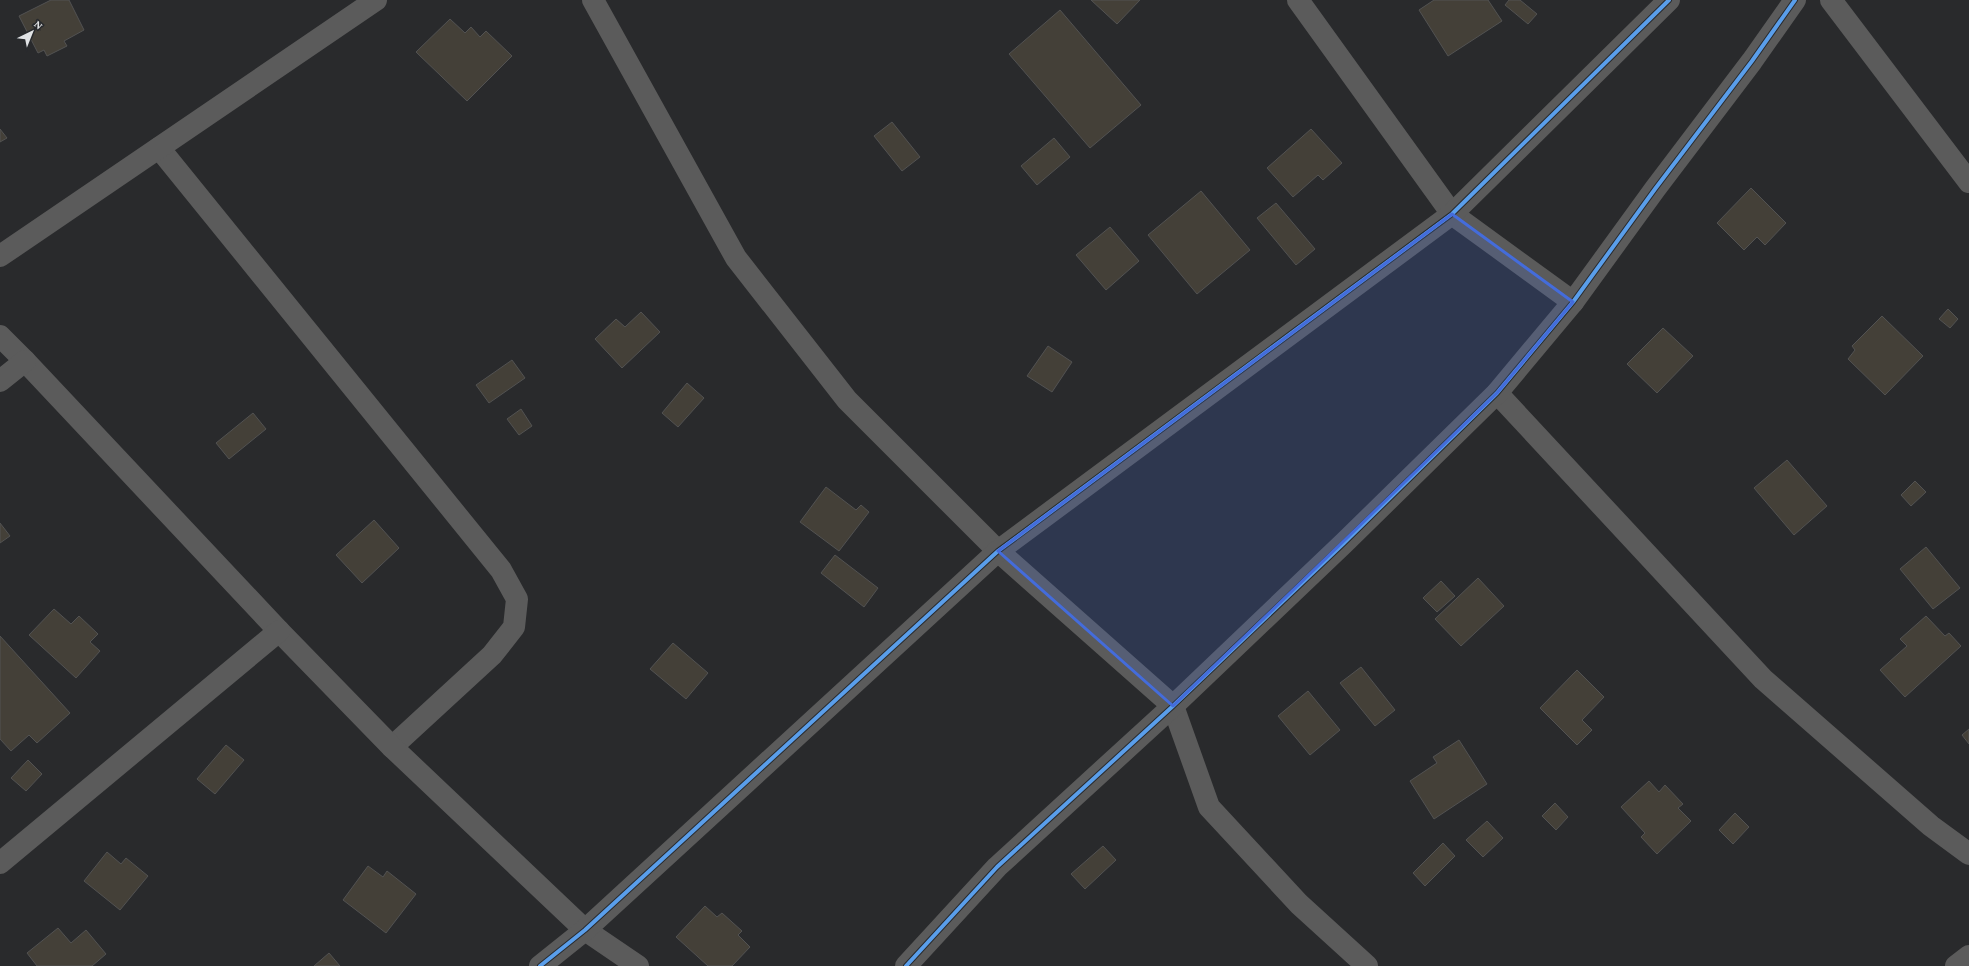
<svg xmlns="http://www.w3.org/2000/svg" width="1969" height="966" font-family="'Crimson Pro',serif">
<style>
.building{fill:#444038;stroke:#525252}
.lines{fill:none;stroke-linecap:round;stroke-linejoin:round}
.minor{stroke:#5b5b5b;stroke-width:22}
.tertiary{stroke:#5b5b5b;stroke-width:22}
.cycleway-casing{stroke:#282a2d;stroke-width:6}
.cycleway{stroke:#5a9eea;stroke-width:4}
.marked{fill:#446cdb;fill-opacity:0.2;stroke:#446cdb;stroke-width:3;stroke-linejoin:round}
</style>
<rect width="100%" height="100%" fill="#292a2c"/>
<!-- building -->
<g class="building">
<polygon points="51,0 69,0 84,30 64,41 67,46 47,56 44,50 38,53 19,16"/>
<polygon points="1091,0 1140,0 1117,24"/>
<polygon points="1434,0 1488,0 1502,21 1448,56 1419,10"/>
<polygon points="1509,0 1520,0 1537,14 1528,24 1505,5"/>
<polygon points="1060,10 1141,105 1090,148 1009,54"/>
<polygon points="450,19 465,33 471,27 480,37 486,31 512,56 467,101 416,52"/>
<polygon points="892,122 920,157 902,171 874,136"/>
<polygon points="0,129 7,138 0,142"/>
<polygon points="1311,129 1342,163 1323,180 1318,175 1293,197 1267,168"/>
<polygon points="1054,138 1070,157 1037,185 1021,166"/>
<polygon points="1751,188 1786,223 1765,245 1757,237 1744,250 1717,223"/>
<polygon points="1201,191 1250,250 1197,294 1148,235"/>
<polygon points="1276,203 1315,249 1296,265 1257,218"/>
<polygon points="1110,227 1139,261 1106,290 1076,255"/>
<polygon points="1948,309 1958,319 1950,328 1939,319"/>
<polygon points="641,312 660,332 622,368 595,339 616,319 625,327"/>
<polygon points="1882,316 1923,356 1885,395 1848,359 1855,350 1852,346"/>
<polygon points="1663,328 1693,356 1657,393 1627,364"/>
<polygon points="1048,346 1072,362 1052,392 1027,376"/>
<polygon points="512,360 525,378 489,403 476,385"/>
<polygon points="687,383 704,398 678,427 662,413"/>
<polygon points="521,409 532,426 519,435 507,419"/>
<polygon points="253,413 266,429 229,459 216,443"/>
<polygon points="1787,460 1827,506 1794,535 1754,488"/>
<polygon points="1915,481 1926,492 1911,506 1901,495"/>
<polygon points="826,487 856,510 861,505 869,512 839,551 800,522"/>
<polygon points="374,520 399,548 362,583 336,555"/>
<polygon points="0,523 10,536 0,543"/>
<polygon points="1926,547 1960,588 1933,609 1900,569"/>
<polygon points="835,555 878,588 864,607 821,573"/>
<polygon points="1478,578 1504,606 1461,646 1435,619"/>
<polygon points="1441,581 1455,596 1437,612 1423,598"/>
<polygon points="54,609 71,624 79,616 98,634 90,642 100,651 76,678 29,635"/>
<polygon points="1926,616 1945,636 1949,633 1961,646 1905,697 1880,670 1907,646 1900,639"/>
<polygon points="0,636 70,713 37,743 29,735 11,751 0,739"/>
<polygon points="673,643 708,673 686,699 650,669"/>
<polygon points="1361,667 1395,710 1375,726 1340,683"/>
<polygon points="1577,670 1604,697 1582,720 1592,730 1577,745 1540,708"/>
<polygon points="1308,691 1340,730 1310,755 1278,716"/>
<polygon points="1969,729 1969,744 1962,735"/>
<polygon points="1459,740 1487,784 1434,819 1410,781 1437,763 1433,757"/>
<polygon points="226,745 244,760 215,794 197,779"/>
<polygon points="28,760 42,774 26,791 11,778"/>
<polygon points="1649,781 1659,792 1665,785 1683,804 1678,808 1691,821 1657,854 1641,837 1645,833 1621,807"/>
<polygon points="1555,803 1568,817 1556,830 1542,816"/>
<polygon points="1735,813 1749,827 1733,844 1719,830"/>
<polygon points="1487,821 1503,838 1483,857 1466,840"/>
<polygon points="1443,843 1455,856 1425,886 1413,873"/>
<polygon points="1103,846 1116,860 1085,889 1071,874"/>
<polygon points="107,852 121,864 126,858 148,876 120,910 84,881"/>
<polygon points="368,866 383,877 387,871 416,894 386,933 343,900"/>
<polygon points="705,906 717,917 722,913 742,931 738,935 750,947 732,966 708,966 676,937"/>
<polygon points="58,928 71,943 86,930 106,954 92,966 37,966 27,953"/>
<polygon points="329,953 340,966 314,966"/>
</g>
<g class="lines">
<!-- minor -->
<g class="minor">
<polyline points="593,0 736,258 847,400 998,551 1173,706 1209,807 1299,904 1367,966"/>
<polyline points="1298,0 1452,214 1573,302"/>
<polyline points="1831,0 1969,182"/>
<polyline points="159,148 501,570 517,599 514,627 492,655 392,747"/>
<polyline points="0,256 376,0"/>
<polyline points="0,336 25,361 279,631 392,747 585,930 638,966"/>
<polyline points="0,381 25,361"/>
<polyline points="1497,393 1763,679 1931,826 1969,854"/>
<polyline points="0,863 279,631"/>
<polyline points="540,966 585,930 998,551 1452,214 1669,0"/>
<polyline points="1956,966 1969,956"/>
</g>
<!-- tertiary -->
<polyline class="tertiary" points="906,966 997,867 1173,706 1344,543 1497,393 1573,302 1655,189 1752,61 1795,0"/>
<!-- cycleway casing -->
<g class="cycleway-casing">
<g id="cycleway">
<polyline points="540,966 585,930 998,551 1452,214 1669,0"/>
<polyline points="906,966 997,867 1173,706 1344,543 1497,393 1573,302 1655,189 1752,61 1795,0"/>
</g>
</g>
<!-- cycleway -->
<use href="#cycleway" class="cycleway"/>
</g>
<!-- marked area -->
<path class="marked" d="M1452,214L1573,302L1497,393L1173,706L998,551Z"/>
<!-- north arrow -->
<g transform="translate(32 32) rotate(43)" stroke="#282a2d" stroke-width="3" paint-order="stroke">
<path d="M0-3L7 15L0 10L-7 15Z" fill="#e1e3e5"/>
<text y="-6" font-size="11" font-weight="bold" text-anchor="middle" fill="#e1e3e5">N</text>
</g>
</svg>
